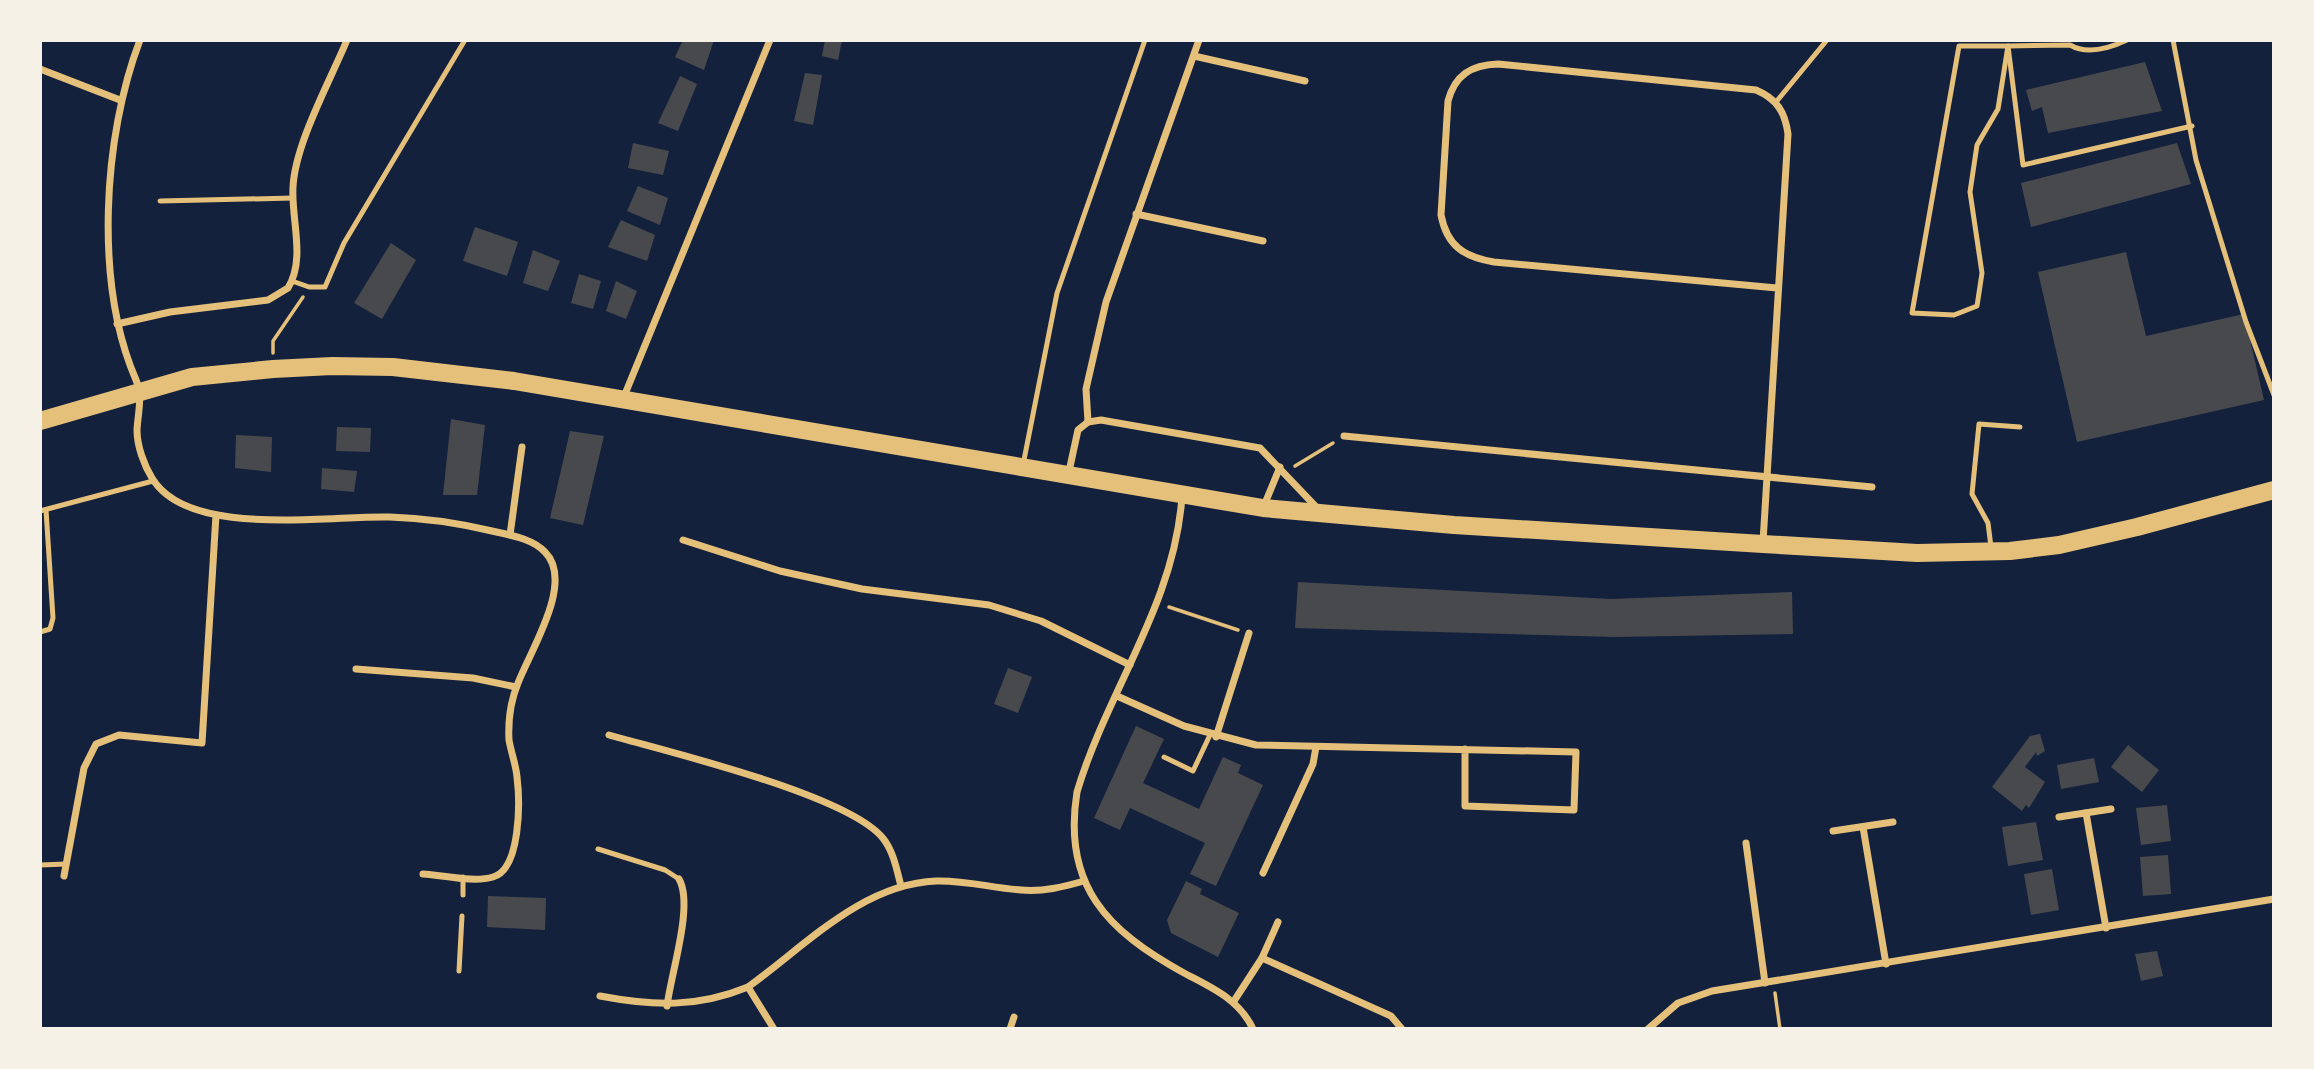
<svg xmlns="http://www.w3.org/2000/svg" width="2314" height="1069" font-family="Raleway,sans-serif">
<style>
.building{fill:#48494c}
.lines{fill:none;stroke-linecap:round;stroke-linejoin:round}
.path{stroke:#e5c07b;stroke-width:3.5}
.service{stroke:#e5c07b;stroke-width:5}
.minor{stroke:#e5c07b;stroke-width:7}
.primary{stroke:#e5c07b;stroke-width:18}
</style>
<rect width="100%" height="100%" fill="#14213d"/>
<!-- building -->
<g class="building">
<polygon points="683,40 714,40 704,70 675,57"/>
<polygon points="825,40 842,40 838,60 822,56"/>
<polygon points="2145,62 2162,111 2048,133 2042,107 2032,111 2026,90"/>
<polygon points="805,73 822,75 813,125 794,121"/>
<polygon points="680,76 697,84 678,131 658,123"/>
<polygon points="633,143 669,151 663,175 628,168"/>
<polygon points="2177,143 2191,184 2031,227 2021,183"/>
<polygon points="638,186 668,198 660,225 627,211"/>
<polygon points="621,220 655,235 647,261 608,247"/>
<polygon points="475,227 518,242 507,276 463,261"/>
<polygon points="391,243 416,260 382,319 354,303"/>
<polygon points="533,250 560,261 548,291 523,283"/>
<polygon points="2126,252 2146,336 2244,314 2264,400 2077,442 2038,272"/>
<polygon points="579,274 601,281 593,309 571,303"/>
<polygon points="616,281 637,291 626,319 606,311"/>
<polygon points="451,419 485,425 477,495 443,495"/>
<polygon points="337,427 371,428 370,452 336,451"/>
<polygon points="570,431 604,436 583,525 550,518"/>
<polygon points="236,435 272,437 271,472 235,468"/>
<polygon points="322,468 357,471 354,492 321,489"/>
<polygon points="1298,582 1611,599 1792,592 1793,634 1614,637 1295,628"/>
<polygon points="1008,668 1032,677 1018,713 994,704"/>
<polygon points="1136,726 1164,739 1143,783 1199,809 1223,757 1241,765 1238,773 1263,785 1216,886 1190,874 1205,843 1130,808 1120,830 1094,818"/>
<polygon points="2040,734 2045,751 2037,756 2036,752 2025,767 2045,782 2029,808 2026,805 2022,811 1992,787 2030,736"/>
<polygon points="2128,745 2159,770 2142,792 2111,767"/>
<polygon points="2094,758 2099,782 2061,789 2057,765"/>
<polygon points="2167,805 2171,841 2141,845 2136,808"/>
<polygon points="2036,822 2043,860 2008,866 2002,827"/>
<polygon points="2168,855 2171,894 2143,896 2140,857"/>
<polygon points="2052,869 2059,910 2031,915 2024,874"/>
<polygon points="1186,881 1202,889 1200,894 1239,913 1218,957 1171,933 1167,920"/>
<polygon points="488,896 546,898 545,930 487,927"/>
<polygon points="2157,951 2163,976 2141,981 2135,954"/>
</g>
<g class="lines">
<!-- path -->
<g class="path">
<polyline points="273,353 273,341 303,297"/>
<polyline points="1295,466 1333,443"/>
<polyline points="1169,607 1238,630"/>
<polyline points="1775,993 1780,1029"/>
</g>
<!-- service -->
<g class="service">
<path d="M2127,40C2110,48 2087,55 2070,45L2008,46L2023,165L2192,126"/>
<polyline points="2173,40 2196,160 2246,322 2274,395"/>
<polygon points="1959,46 2008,46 1998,109 1977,145 1970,192 1982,273 1977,306 1954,315 1912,313"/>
<polyline points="1776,102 1827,40"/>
<polyline points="160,201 293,198"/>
<polyline points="292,281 309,287 325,287 344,243 465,40"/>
<polyline points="1023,465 1057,293 1145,40"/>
<polyline points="40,511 153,481"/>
<polyline points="1991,547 1988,523 1972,494 1979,424 2020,427"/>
<polyline points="40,632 50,629 53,618 46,510"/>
<polyline points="1164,757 1193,771 1210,735"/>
<polyline points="598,849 665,870 679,879"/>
<polyline points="40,865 66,864"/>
<polyline points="463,895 463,877"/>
<polyline points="459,971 462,916"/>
</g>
<!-- minor -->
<g class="minor">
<path d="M140,40C103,137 94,283 136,380C143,396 138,412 137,430C137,446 144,465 152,478C188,539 330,515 390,517C425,518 458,523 492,531C509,535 532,538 545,552C575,582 530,651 518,683C511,700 508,721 509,740C511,752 516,765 517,777C520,801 521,869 493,877C473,883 443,875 423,874"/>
<polyline points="1194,56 1305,81"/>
<polyline points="40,69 120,100"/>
<polyline points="1136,214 1263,241"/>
<path d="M117,324L170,312L268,300L288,288C306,259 291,219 293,187C295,144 330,81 347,40"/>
<polyline points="623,399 770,40"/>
<polyline points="1088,422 1086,389 1106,302 1199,40"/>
<polyline points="1344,436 1872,487"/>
<polyline points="1068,476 1078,430 1088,422 1101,420 1260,448 1319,510"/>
<path d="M1182,496C1175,604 1107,691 1077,792C1062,885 1107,931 1184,973C1212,988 1239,999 1253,1029"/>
<polyline points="1263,508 1280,467"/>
<polyline points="510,535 522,447"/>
<polyline points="683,540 780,571 862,589 989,605 1041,621 1130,665"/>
<path d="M1763,542L1788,134C1785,112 1777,99 1756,90L1498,64C1471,65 1455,75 1448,101L1441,215C1447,246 1464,257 1494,262L1777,288"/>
<polyline points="356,669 473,678 516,687"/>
<polyline points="1117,696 1184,726 1256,745 1576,752 1574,810 1465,806 1465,749"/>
<path d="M609,735C668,752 855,796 885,841C894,854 897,871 901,886"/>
<polyline points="1216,737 1249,633"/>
<polyline points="2086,813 2106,928"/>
<polyline points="2059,817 2111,809"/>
<polyline points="1863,827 1886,964"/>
<polyline points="1833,831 1893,822"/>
<polyline points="1746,843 1765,983"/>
<polyline points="1263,873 1313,764 1316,747"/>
<polyline points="64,876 84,768 96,744 119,735 202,743 216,515"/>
<polyline points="1262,958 1391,1016 1402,1029"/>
<polyline points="748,987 774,1029"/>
<path d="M600,996C653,1006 697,1008 748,987C805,946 862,884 936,881C965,880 992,888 1021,890C1043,892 1063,887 1084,881"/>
<polyline points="1234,1001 1262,958 1278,922"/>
<path d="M667,1006C671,973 694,905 679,879"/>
<polyline points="1010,1029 1014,1017"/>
<polyline points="1648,1029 1678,1003 1712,991 2274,899"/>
</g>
<!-- primary -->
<polyline class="primary" points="40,421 192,377 273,369 332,366 393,367 514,381 1263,508 1454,525 1763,544 1917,553 2010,551 2059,545 2137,527 2274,490"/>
</g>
<!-- border -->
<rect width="2314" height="1069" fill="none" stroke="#f6f1e7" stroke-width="84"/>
</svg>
